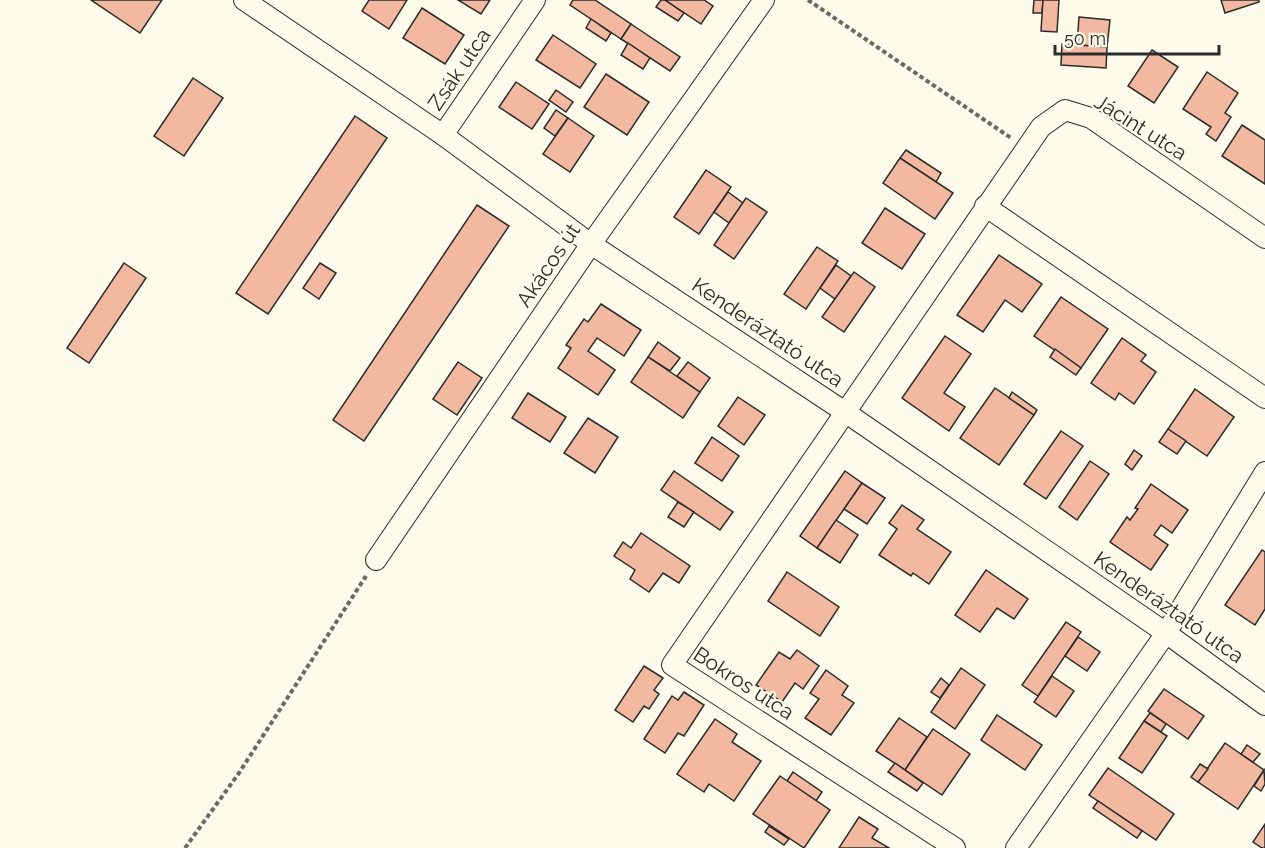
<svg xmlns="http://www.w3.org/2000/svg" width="1265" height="848" font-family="Raleway,sans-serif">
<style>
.building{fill:#f2b8a0;stroke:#2b2b2b;stroke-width:1.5}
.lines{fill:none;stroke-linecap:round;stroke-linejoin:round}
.street-casing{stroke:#2b2b2b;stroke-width:22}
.path{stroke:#6a6964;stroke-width:4;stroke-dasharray:4.5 3;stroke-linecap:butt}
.street{stroke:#fdfbea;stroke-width:20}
.labels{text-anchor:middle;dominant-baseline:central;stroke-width:4.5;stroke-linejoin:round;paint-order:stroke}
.street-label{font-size:21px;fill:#2b2b2b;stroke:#fdfbea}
</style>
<rect width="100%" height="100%" fill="#fdfbea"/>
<!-- building -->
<g class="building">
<polygon points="91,0 162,0 140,33"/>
<polygon points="369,0 407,0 389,29 362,11"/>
<polygon points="458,0 490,0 481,14"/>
<polygon points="573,0 595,0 631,24 621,39 570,5"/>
<polygon points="661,0 665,0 684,13 678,21 656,7"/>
<polygon points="665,0 704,0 713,6 701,24"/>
<polygon points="1034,0 1043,0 1042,13 1033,13"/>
<polygon points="1043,0 1059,0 1057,32 1041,31"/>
<polygon points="1221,0 1259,0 1259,2 1225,13"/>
<polygon points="422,8 464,35 445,64 403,38"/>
<polygon points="1079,17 1110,20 1107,47 1077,45"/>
<polygon points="591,19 611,33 606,41 586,28"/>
<polygon points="631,24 680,57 670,71 621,39"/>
<polygon points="553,35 596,64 580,88 536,60"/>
<polygon points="628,43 650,58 643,69 621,55"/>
<polygon points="1062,44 1107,47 1106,68 1061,65"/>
<polygon points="1152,50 1178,67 1154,103 1128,86"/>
<polygon points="1207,72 1238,93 1225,113 1231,117 1216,141 1206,134 1211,127 1183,109"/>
<polygon points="606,74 649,102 627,135 584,107"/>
<polygon points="193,78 223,98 184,156 154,136"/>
<polygon points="516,82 549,104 532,129 499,107"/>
<polygon points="556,90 573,102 566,112 549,100"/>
<polygon points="556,110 568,118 555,136 544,128"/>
<polygon points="355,116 387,138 268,314 236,293"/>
<polygon points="568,118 594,136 570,172 543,154"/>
<polygon points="1242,125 1265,140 1265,184 1222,156"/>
<polygon points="906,150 941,173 936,182 900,158"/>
<polygon points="900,158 953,193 935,219 883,183"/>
<polygon points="706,170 731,187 699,234 674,217"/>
<polygon points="728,192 743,203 729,223 714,212"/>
<polygon points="746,198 767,212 734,259 714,245"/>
<polygon points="477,205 509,226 364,441 333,420"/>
<polygon points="885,208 925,234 902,269 862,243"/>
<polygon points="817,247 838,261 806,309 784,294"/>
<polygon points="999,255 1042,284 1022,312 1005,300 983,332 957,315"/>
<polygon points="124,263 146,278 89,363 67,348"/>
<polygon points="320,263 336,273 319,299 303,288"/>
<polygon points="836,265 851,276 835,299 820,288"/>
<polygon points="854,272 875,287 844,332 822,317"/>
<polygon points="1061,297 1108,329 1081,368 1034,336"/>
<polygon points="601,304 641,330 624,356 597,338 588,351 615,370 598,395 558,368 571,348 566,345 584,319 588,322"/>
<polygon points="945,336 971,354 944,393 965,407 949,431 902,398"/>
<polygon points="1122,338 1146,355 1141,361 1156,372 1134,404 1119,393 1115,400 1091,383"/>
<polygon points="658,342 680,358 670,371 648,357"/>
<polygon points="1055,349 1081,368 1076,375 1050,357"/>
<polygon points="648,357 700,392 683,418 631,382"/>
<polygon points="458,362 482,378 457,415 433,399"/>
<polygon points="688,362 710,378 700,392 677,376"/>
<polygon points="995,388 1034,415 999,465 960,438"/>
<polygon points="1195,389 1234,417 1207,456 1168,429"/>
<polygon points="1012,392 1037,410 1034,415 1009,398"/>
<polygon points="528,393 566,417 550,442 512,418"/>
<polygon points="738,397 765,415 744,445 718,426"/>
<polygon points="588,418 618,437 595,473 564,453"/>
<polygon points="1168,429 1186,441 1177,454 1159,442"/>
<polygon points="1061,431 1083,446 1046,499 1024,484"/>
<polygon points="712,437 739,456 722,481 695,463"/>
<polygon points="1134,450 1142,456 1132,470 1125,464"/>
<polygon points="1090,461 1109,474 1077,520 1059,507"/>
<polygon points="674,471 733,512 720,530 661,490"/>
<polygon points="845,471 862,483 817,548 800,536"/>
<polygon points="862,483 885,498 867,524 844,509"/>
<polygon points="1151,484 1188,510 1172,533 1161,525 1154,535 1168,545 1151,570 1110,542 1127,517 1130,520 1138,509 1135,508"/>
<polygon points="678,502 694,512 684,527 668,517"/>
<polygon points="902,505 924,520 917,529 951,552 929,584 913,573 911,576 879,555 897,529 889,523"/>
<polygon points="836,520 858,535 840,563 817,548"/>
<polygon points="641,533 690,566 679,583 663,573 649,592 630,579 635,570 614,556 623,542 631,548"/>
<polygon points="1262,550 1265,552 1265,609 1255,625 1225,605"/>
<polygon points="986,570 1028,599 1014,619 997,608 980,632 955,615"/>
<polygon points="787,572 839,607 820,636 768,601"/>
<polygon points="1066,622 1081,632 1038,696 1022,685"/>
<polygon points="1078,637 1100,652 1087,671 1065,656"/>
<polygon points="797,650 819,666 803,689 795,683 782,702 756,685 779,652 790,659"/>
<polygon points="644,666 663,678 654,690 659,694 649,709 644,706 633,722 615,710"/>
<polygon points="961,668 985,685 955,729 931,712"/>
<polygon points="826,670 848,686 842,695 854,703 831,735 805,718 819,699 810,693"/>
<polygon points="1052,676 1074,691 1056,717 1034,702"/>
<polygon points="941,678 949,685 940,698 931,692"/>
<polygon points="1164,689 1204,716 1188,739 1148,711"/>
<polygon points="684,692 704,705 684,736 678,733 665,753 644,739 672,696 678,700"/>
<polygon points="1150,713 1166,724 1161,732 1144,721"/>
<polygon points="997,715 1042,745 1025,770 981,740"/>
<polygon points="899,718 927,737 905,770 876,751"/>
<polygon points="715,719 737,734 732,742 761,761 734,801 709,784 704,792 677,774"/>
<polygon points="1144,721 1167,736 1142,773 1119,758"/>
<polygon points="933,729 970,754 942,795 905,770"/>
<polygon points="1225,743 1264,770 1238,809 1198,782"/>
<polygon points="1247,745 1260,754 1253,762 1241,754"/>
<polygon points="895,763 923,783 917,791 888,772"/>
<polygon points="1200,764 1208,769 1198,782 1191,777"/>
<polygon points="1108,768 1174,814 1156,840 1089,795"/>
<polygon points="1264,770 1265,784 1261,791 1254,786"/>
<polygon points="793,772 822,792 816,801 787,781"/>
<polygon points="780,776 830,810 804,848 753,814"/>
<polygon points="1098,801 1142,831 1137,838 1093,808"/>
<polygon points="859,817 878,829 872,838 889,848 839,848"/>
<polygon points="1265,824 1265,848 1262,848 1253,842"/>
<polygon points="769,826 789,839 784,845 765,832"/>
</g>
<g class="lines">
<!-- street casing -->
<g class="street-casing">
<g id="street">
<polyline points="244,0 443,135 591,244 845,412 1166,633 1265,705"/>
<polyline points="443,135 535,0"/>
<polyline points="985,206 1265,398"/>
<polyline points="376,560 591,244 764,0"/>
<polyline points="955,848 672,665 1041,127 1065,110 1091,118 1265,238"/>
<polyline points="1016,848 1166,633 1265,472"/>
</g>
</g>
<!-- path -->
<g class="path">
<polyline points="808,0 1011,138"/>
<polyline points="185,848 239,773 366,576"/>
</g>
<!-- street -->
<use href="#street" class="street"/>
</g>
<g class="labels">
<!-- street labels -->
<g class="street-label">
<text transform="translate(459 69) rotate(-56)">Zsák utca</text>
<text transform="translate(1141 127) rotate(32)">Jácint utca</text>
<text transform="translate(548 265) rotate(-56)">Akácos út</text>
<text transform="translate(768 332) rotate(34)">Kenderáztató utca</text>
<text transform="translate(1169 607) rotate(35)">Kenderáztató utca</text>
<text transform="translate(744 683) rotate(33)">Bokros utca</text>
</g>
</g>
<!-- scale -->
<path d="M1055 45v9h164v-9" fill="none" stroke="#2b2b2b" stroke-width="3"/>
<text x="1064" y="45" font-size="18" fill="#2b2b2b" stroke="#fdfbea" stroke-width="4.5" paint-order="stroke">50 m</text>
</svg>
